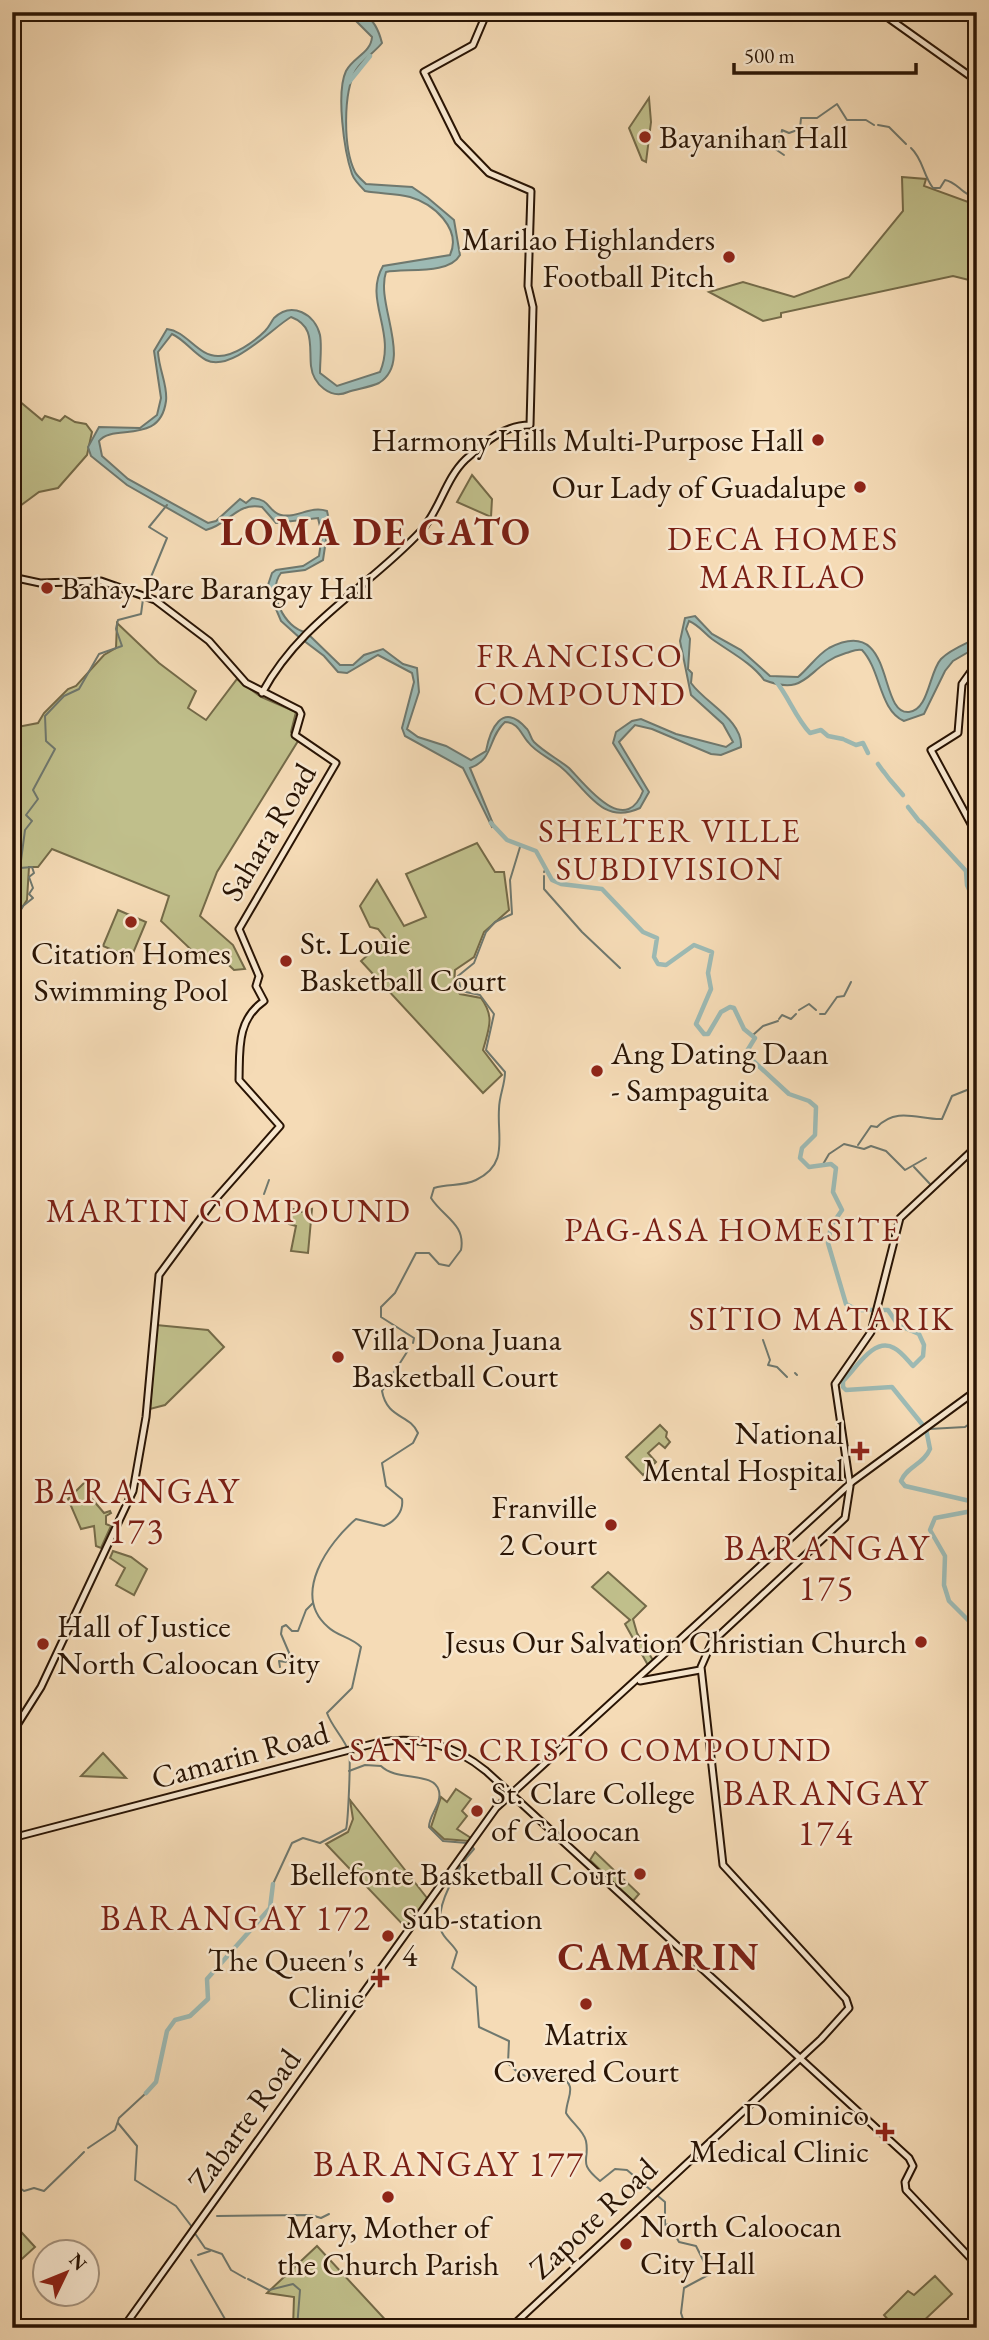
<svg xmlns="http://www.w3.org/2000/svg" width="989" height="2340" font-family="'EB Garamond',serif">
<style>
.green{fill:#c0bf8b;stroke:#746a48;stroke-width:2}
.water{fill:#9dbab4;stroke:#6f786e;stroke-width:2}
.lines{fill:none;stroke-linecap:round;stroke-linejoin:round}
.stream{stroke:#6f786e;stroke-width:2}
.river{stroke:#9dbab4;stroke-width:4.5}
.secondary-casing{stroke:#291404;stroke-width:9}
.secondary{stroke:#f8e8d0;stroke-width:5}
.poi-dot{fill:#8f2418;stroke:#f8e8d0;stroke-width:2.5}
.labels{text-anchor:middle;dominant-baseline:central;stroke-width:5;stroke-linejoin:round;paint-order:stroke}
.poi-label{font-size:32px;fill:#291404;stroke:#f8e8d0;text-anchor:start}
.street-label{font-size:32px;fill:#291404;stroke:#f8e8d0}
.neighbourhood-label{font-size:33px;letter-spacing:2px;fill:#7a1f14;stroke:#f8e8d0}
.quarter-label{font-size:35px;letter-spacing:2px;fill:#7a1f14;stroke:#f8e8d0}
.district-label{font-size:38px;font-weight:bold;letter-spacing:2px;fill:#7a1f14;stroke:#f8e8d0}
</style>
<rect width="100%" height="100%" fill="#f5dbb6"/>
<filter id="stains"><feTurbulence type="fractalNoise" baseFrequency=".00286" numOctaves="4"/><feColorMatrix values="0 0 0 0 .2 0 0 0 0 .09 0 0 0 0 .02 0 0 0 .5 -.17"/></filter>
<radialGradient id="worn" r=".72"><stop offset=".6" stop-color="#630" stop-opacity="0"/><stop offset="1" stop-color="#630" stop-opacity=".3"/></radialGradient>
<!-- green -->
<g class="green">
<polygon points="649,98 651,122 646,162 642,160 629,128"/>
<polygon points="902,177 926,179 924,186 971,203 977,232 977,282 953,276 781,313 781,317 763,321 709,292 743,282 794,297 849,277 903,211"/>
<polygon points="12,395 42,420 45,416 60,421 65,416 75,422 86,424 92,432 87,455 58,488 39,492 20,506 12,499"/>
<polygon points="472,475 492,499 491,517 457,502"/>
<polygon points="117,623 159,663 196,691 188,708 206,720 237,679 261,697 296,712 291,732 298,741 217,872 200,916 233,945 245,969 234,970 215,952 204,962 161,921 169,896 52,849 38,867 29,867 27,900 12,923 12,728 38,723 44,713 68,689 76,686 104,655 116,648"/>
<path d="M477,843L495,872H504L509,910L484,932L474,957L455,970L454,986L460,994L481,998C495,1017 489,1028 483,1050L502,1075L483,1093L361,961L386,939L378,929L370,927L360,906L377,880L404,926L426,917L406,874Z"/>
<polygon points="118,910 146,922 131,958 103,946"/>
<polygon points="293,1209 302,1212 312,1209 308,1253 291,1251 296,1226 289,1224"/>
<polygon points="156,1325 208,1330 224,1347 165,1405 150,1409"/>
<polygon points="660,1425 667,1432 666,1437 670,1442 665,1448 659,1443 648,1453 656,1462 643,1475 626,1457"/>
<polygon points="86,1481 87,1493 104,1513 110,1511 111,1513 106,1516 106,1524 111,1526 101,1548 96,1546 94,1526 81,1529 68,1499"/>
<polygon points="113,1551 131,1557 147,1569 134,1595 116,1585 125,1568 110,1558"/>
<polygon points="608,1572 646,1606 633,1619 637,1633 654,1662 649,1667 625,1624 630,1620 592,1587"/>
<polygon points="103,1753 126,1778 81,1776"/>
<polygon points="456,1789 471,1799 462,1811 467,1816 457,1829 471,1838 469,1841 444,1839 431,1827 441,1797 447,1802"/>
<polygon points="350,1800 427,1898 407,1929 326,1844 348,1832 353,1819"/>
<polygon points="595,1852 639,1894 633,1901 590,1860"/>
<polygon points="12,2222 35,2247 12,2268"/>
<polygon points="317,2246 392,2327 391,2328 293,2328 294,2297 267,2293"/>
<polygon points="935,2276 952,2294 916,2328 895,2328 884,2315 908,2291 914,2295"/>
</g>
<!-- water -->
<g class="water">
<path d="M327,12C358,12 373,8 382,43C375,52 362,60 356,70C343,92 343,148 355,172C357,176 362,180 366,184L412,187L428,198L454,220L460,255C449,275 406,268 386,272C375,304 414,361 379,383C371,387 357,389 348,392C331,400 313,384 311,366C309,346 315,326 291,317C272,328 231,373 206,360C193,353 185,340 172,334L158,352C159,370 168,386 166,401C160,446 113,423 99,441L102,456L128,479L208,523L216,521L240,499L246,503L252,498C271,499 268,512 281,515C297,519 310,505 327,511L329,520L323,560L305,570L281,573C266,592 285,629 306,632L300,638L281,621L267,588L272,573L276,570L303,566L319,556L322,535L318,518L276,523L262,507C236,502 230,524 206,530L127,485L91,456L88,447L99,427L140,428L157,415L161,398L154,351L167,329C187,331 198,357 219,356C234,356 254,342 265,331C269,327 271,322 274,318C292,301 315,314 320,335C322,346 320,361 320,373L337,386L380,372C397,332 363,300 383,266L450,255C462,229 433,203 410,197C395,193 380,194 365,191C360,186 354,180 352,174C344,151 336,92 346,71C353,57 371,53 372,37L356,21Z"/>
<path d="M695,616L712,634L741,650L770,676L798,677C809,668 817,655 829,648C896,613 877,715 909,712C929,710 929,672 941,659C950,650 963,645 973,640L977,639V647L953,661L945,671L924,714L904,721C879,710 881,670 862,650C855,649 853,651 846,653C806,665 810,698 764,680C752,663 730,652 712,639C703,632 700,626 689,621L686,629L690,639L688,669L692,673L691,683C706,704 743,720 741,747L721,755L711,754L652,729L635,725L619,742L649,792L640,808C601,826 586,788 562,768C552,759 536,753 528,742C521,734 518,722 505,722C488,737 494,760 470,768L494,826L492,827L463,768L405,736L402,728L414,682L412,673L378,655L347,673L338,672L324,656L303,640L308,634L340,665H353L364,655L383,649L403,664L417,668L419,692L407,729L418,737L446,746L471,760L486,751C490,730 502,701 526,728C530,731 530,738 534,742C544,752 558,759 569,768C584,783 625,839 643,791L613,743L616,732L632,721L641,719L676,734L726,747L733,742L723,724L691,695L680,641L685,618Z"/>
</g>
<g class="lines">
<!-- stream -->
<g class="stream">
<polyline points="878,125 889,127 906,144"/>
<polyline points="692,140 751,138 760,148 766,138 780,142 782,130 789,133 800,129 801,118 817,118 837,104 847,120 866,120 874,125"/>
<polyline points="765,142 784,155"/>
<path d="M911,148C923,159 923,175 933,188H940L945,180C958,182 963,197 977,196"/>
<polyline points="144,594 167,538 149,527 167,505"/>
<polyline points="544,872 545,870"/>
<polyline points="544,876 544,889 582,932 620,968"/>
<polyline points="12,926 23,906 33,898 29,894 33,888 29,877 34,873 32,867 20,868 25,830 32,821 26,815 38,799 33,790 55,749 46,741 45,716 64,696 79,689 99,654 122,646 116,629 118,620 141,614 143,599"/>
<polyline points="799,1010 809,1004 816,1010"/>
<polyline points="820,1014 825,1014 837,997 844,996 851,982"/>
<polyline points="779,1019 782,1015 791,1019 796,1014"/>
<polyline points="753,1035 763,1026 778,1021"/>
<polyline points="970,1087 971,1078 977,1076"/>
<path d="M858,1145L871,1126L877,1127C897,1106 920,1120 942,1119L952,1096L967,1090"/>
<polyline points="822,1166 829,1154 844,1144 864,1149 871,1146 886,1151 905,1170 926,1158"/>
<polyline points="914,1167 930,1184"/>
<polyline points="264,1194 269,1180"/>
<polyline points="763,1340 770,1360 768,1365 777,1367 787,1377"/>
<path d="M413,1343L414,1338L381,1317V1307L395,1293L416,1253H429L439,1264L449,1266L461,1250C466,1224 443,1217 431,1198L434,1188C448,1183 462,1187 476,1180C509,1164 497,1138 499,1109C499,1096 505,1085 505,1072L486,1050L494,1014L480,995L461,991L458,976L474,963L486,932L495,922L512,914L510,880L520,847"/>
<polyline points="795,1373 797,1375"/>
<polyline points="929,1429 965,1427 977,1418"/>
<polyline points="280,1667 279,1661 286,1662 290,1655 281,1634 282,1627 286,1625 292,1631 298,1631 306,1610 313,1603"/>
<path d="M349,1771L365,1765L381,1766C397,1782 434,1771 439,1791C442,1805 429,1814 429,1827L443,1841L467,1843"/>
<path d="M471,1845L474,1849C459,1865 434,1906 441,1930C443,1938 453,1944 457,1952L452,1968L476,1987L479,2027L509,2041L508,2063C521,2079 540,2082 558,2075C579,2086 567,2095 566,2113C571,2122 584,2131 586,2141C590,2161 577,2162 600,2181L615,2169L627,2170L665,2202V2225L674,2223L677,2229L675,2235L679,2242L696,2246L710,2274L684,2288L681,2313L686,2328"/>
<path d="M273,1884L292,1843L303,1838L320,1843L346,1829C348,1823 351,1759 349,1752C344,1738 332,1727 327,1713L352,1688L361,1647C351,1637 337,1636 328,1627C291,1595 328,1543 356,1519L384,1526C394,1522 404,1512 402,1499L386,1486L382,1463L413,1443L418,1433C410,1414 387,1419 382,1391L407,1352"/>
<polyline points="118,2123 137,2146 135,2180 176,2206 192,2227"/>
<polyline points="88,2148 115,2130 119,2118 146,2093"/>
<polyline points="78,2158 84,2152"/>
<polyline points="12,2182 24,2191 34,2188 44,2191 77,2159"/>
<polyline points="217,2216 311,2215 321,2218 329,2214"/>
<polyline points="194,2232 205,2248 222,2254 231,2270 245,2278"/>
<polyline points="198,2255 210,2251"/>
<polyline points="191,2260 229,2326"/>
<polyline points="248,2279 269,2290 293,2284 300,2290 297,2328"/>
</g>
<!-- river -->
<g class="river">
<polyline points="349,82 370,56"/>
<path d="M775,680C789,697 795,717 810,733L821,730L828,736L843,739"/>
<polyline points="845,740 856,745 863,743 868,753"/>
<polyline points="878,764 883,771"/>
<polyline points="884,772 890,780"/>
<polyline points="891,781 903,795"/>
<polyline points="908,807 919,821"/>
<polyline points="921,822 966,871 967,885 977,907"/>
<path d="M491,823L507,840L536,851L552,880L561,884L602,889L643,932L657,938L654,957L658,964L666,965L694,945L712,952L708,973L711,989L696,1024L704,1034H708L721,1012L730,1007L734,1008L744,1029L755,1038L747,1051L749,1057L789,1094L809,1101L816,1107L815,1135L802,1148L800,1158L809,1167L831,1164L836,1168L833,1192L842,1210L831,1226L828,1243L846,1304L857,1310H888L898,1325L919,1334L924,1345L923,1356L913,1366C908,1361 902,1352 894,1348C874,1336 855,1370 843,1381V1387L846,1390L892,1387L926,1429L930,1449C924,1464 906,1467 901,1481L905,1486L970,1501L972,1511L935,1518L930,1530L945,1556L944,1585L949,1601L977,1629"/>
<polyline points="146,2093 156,2082 167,2031 175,2020 190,2016 208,1999 207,1979 270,1908 273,1884"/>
<polyline points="229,2326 229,2328"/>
</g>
<!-- secondary casing -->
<g class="secondary-casing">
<g id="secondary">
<polyline points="880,12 977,81"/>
<path d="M12,577L40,583L101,581L155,600L209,641L246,683L299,710L301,714L295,735L336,763L239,929L259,976L256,986L264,1001C236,1020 240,1051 239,1080L280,1126L212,1203L159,1275L146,1417L133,1491L41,1687L12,1733"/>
<polyline points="977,663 962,684 958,733 931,750 977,835"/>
<path d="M262,693C301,621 368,588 421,531C440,510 445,479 466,459C484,443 504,425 530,425L533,307L528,286L531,191L489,173L458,141L424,72L473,45L487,12"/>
<polyline points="640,1681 700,1670"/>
<path d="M12,1838L380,1742C421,1736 454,1745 486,1771L909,2158L913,2166L905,2182L906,2190L977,2265"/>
<polyline points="123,2328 496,1808 853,1481 977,1390"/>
<polyline points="510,2328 821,2039 849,2008 846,1999 723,1865 701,1667 712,1642 845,1518 850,1486 835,1384 871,1332 900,1218 977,1146"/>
</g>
</g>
<!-- secondary -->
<use href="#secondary" class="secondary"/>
</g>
<!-- markers -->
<g class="poi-dot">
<circle cx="645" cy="137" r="7"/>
<circle cx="729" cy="257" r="7"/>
<circle cx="818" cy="440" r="7"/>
<circle cx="860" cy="487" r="7"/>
<circle cx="47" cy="588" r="7"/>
<circle cx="131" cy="922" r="7"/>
<circle cx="286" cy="961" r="7"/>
<circle cx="597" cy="1071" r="7"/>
<circle cx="338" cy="1357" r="7"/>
<path d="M856.5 1440.5h7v7h7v7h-7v7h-7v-7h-7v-7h7z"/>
<circle cx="611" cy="1525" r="7"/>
<circle cx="921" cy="1642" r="7"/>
<circle cx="43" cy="1644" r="7"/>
<circle cx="477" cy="1811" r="7"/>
<circle cx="640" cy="1874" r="7"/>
<circle cx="388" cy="1936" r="7"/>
<path d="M376.5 1967.5h7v7h7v7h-7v7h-7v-7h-7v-7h7z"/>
<circle cx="586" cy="2004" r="7"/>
<path d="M881.5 2121.5h7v7h7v7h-7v7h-7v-7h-7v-7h7z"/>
<circle cx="388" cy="2197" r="7"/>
<circle cx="626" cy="2244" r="7"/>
</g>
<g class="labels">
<!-- poi labels -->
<g class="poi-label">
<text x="659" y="137">Bayanihan Hall</text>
<text x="715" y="239" text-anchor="end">Marilao Highlanders<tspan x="715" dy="37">Football Pitch</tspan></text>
<text x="804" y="440" text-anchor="end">Harmony Hills Multi-Purpose Hall</text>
<text x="846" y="487" text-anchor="end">Our Lady of Guadalupe</text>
<text x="61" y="588">Bahay Pare Barangay Hall</text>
<text x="300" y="943">St. Louie<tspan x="300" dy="37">Basketball Court</tspan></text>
<text x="131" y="953" text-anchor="middle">Citation Homes<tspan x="131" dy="37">Swimming Pool</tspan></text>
<text x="611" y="1053">Ang Dating Daan<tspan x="611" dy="37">- Sampaguita</tspan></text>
<text x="352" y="1339">Villa Dona Juana<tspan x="352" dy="37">Basketball Court</tspan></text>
<text x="844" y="1433" text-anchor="end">National<tspan x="844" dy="37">Mental Hospital</tspan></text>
<text x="597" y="1507" text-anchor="end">Franville<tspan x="597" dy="37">2 Court</tspan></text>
<text x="57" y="1626">Hall of Justice<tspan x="57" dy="37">North Caloocan City</tspan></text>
<text x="907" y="1642" text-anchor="end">Jesus Our Salvation Christian Church</text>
<text x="491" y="1793">St. Clare College<tspan x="491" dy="37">of Caloocan</tspan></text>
<text x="626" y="1874" text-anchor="end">Bellefonte Basketball Court</text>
<text x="402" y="1918">Sub-station<tspan x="402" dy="37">4</tspan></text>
<text x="364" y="1960" text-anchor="end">The Queen's<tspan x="364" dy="37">Clinic</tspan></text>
<text x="586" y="2034" text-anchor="middle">Matrix<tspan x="586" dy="37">Covered Court</tspan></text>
<text x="869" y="2114" text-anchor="end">Dominico<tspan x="869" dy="37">Medical Clinic</tspan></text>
<text x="640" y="2226">North Caloocan<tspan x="640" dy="37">City Hall</tspan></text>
<text x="388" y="2227" text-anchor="middle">Mary, Mother of<tspan x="388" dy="37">the Church Parish</tspan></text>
</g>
<!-- street labels -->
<g class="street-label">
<text transform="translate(268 832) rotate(-59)">Sahara Road</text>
<text transform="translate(240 1755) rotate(-15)">Camarin Road</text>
<text transform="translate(244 2120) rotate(-54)">Zabarte Road</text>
<text transform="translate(593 2218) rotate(-43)">Zapote Road</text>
</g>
<!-- neighbourhood labels -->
<g class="neighbourhood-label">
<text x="783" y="538">DECA HOMES<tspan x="783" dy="38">MARILAO</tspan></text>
<text x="580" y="655">FRANCISCO<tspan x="580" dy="38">COMPOUND</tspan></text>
<text x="670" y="830">SHELTER VILLE<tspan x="670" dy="38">SUBDIVISION</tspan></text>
<text x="229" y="1210">MARTIN COMPOUND</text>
<text x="733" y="1229">PAG-ASA HOMESITE</text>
<text x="822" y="1318">SITIO MATARIK</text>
<text x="591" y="1749">SANTO CRISTO COMPOUND</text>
</g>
<!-- quarter labels -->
<g class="quarter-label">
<text x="137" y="1490">BARANGAY<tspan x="137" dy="40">173</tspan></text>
<text x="827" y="1547">BARANGAY<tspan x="827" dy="40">175</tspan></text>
<text x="826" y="1792">BARANGAY<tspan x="826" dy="40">174</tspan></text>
<text x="236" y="1917">BARANGAY 172</text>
<text x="449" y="2163">BARANGAY 177</text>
</g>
<!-- district labels -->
<g class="district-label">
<text x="376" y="531">LOMA DE GATO</text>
<text x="659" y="1956">CAMARIN</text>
</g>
</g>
<!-- margin -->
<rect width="989" height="2340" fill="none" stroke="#f5dbb6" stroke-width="42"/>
<rect x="14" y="14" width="961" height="2312" fill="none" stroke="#291404" stroke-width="3.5"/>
<rect x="21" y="21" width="947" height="2298" fill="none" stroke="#291404" stroke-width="2"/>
<!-- north arrow -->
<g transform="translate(66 2273) rotate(47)"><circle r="33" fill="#f8e8d0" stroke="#a5937e" stroke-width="2"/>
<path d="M0-5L12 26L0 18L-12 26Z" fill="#8f2418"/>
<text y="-10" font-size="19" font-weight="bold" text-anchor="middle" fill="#291404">N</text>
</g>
<!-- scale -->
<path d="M734 63v10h182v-10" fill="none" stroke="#291404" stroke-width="3.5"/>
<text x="744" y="63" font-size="21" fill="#291404" stroke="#f8e8d0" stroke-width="5" paint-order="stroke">500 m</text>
<rect width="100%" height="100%" filter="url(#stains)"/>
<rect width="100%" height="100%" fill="url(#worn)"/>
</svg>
